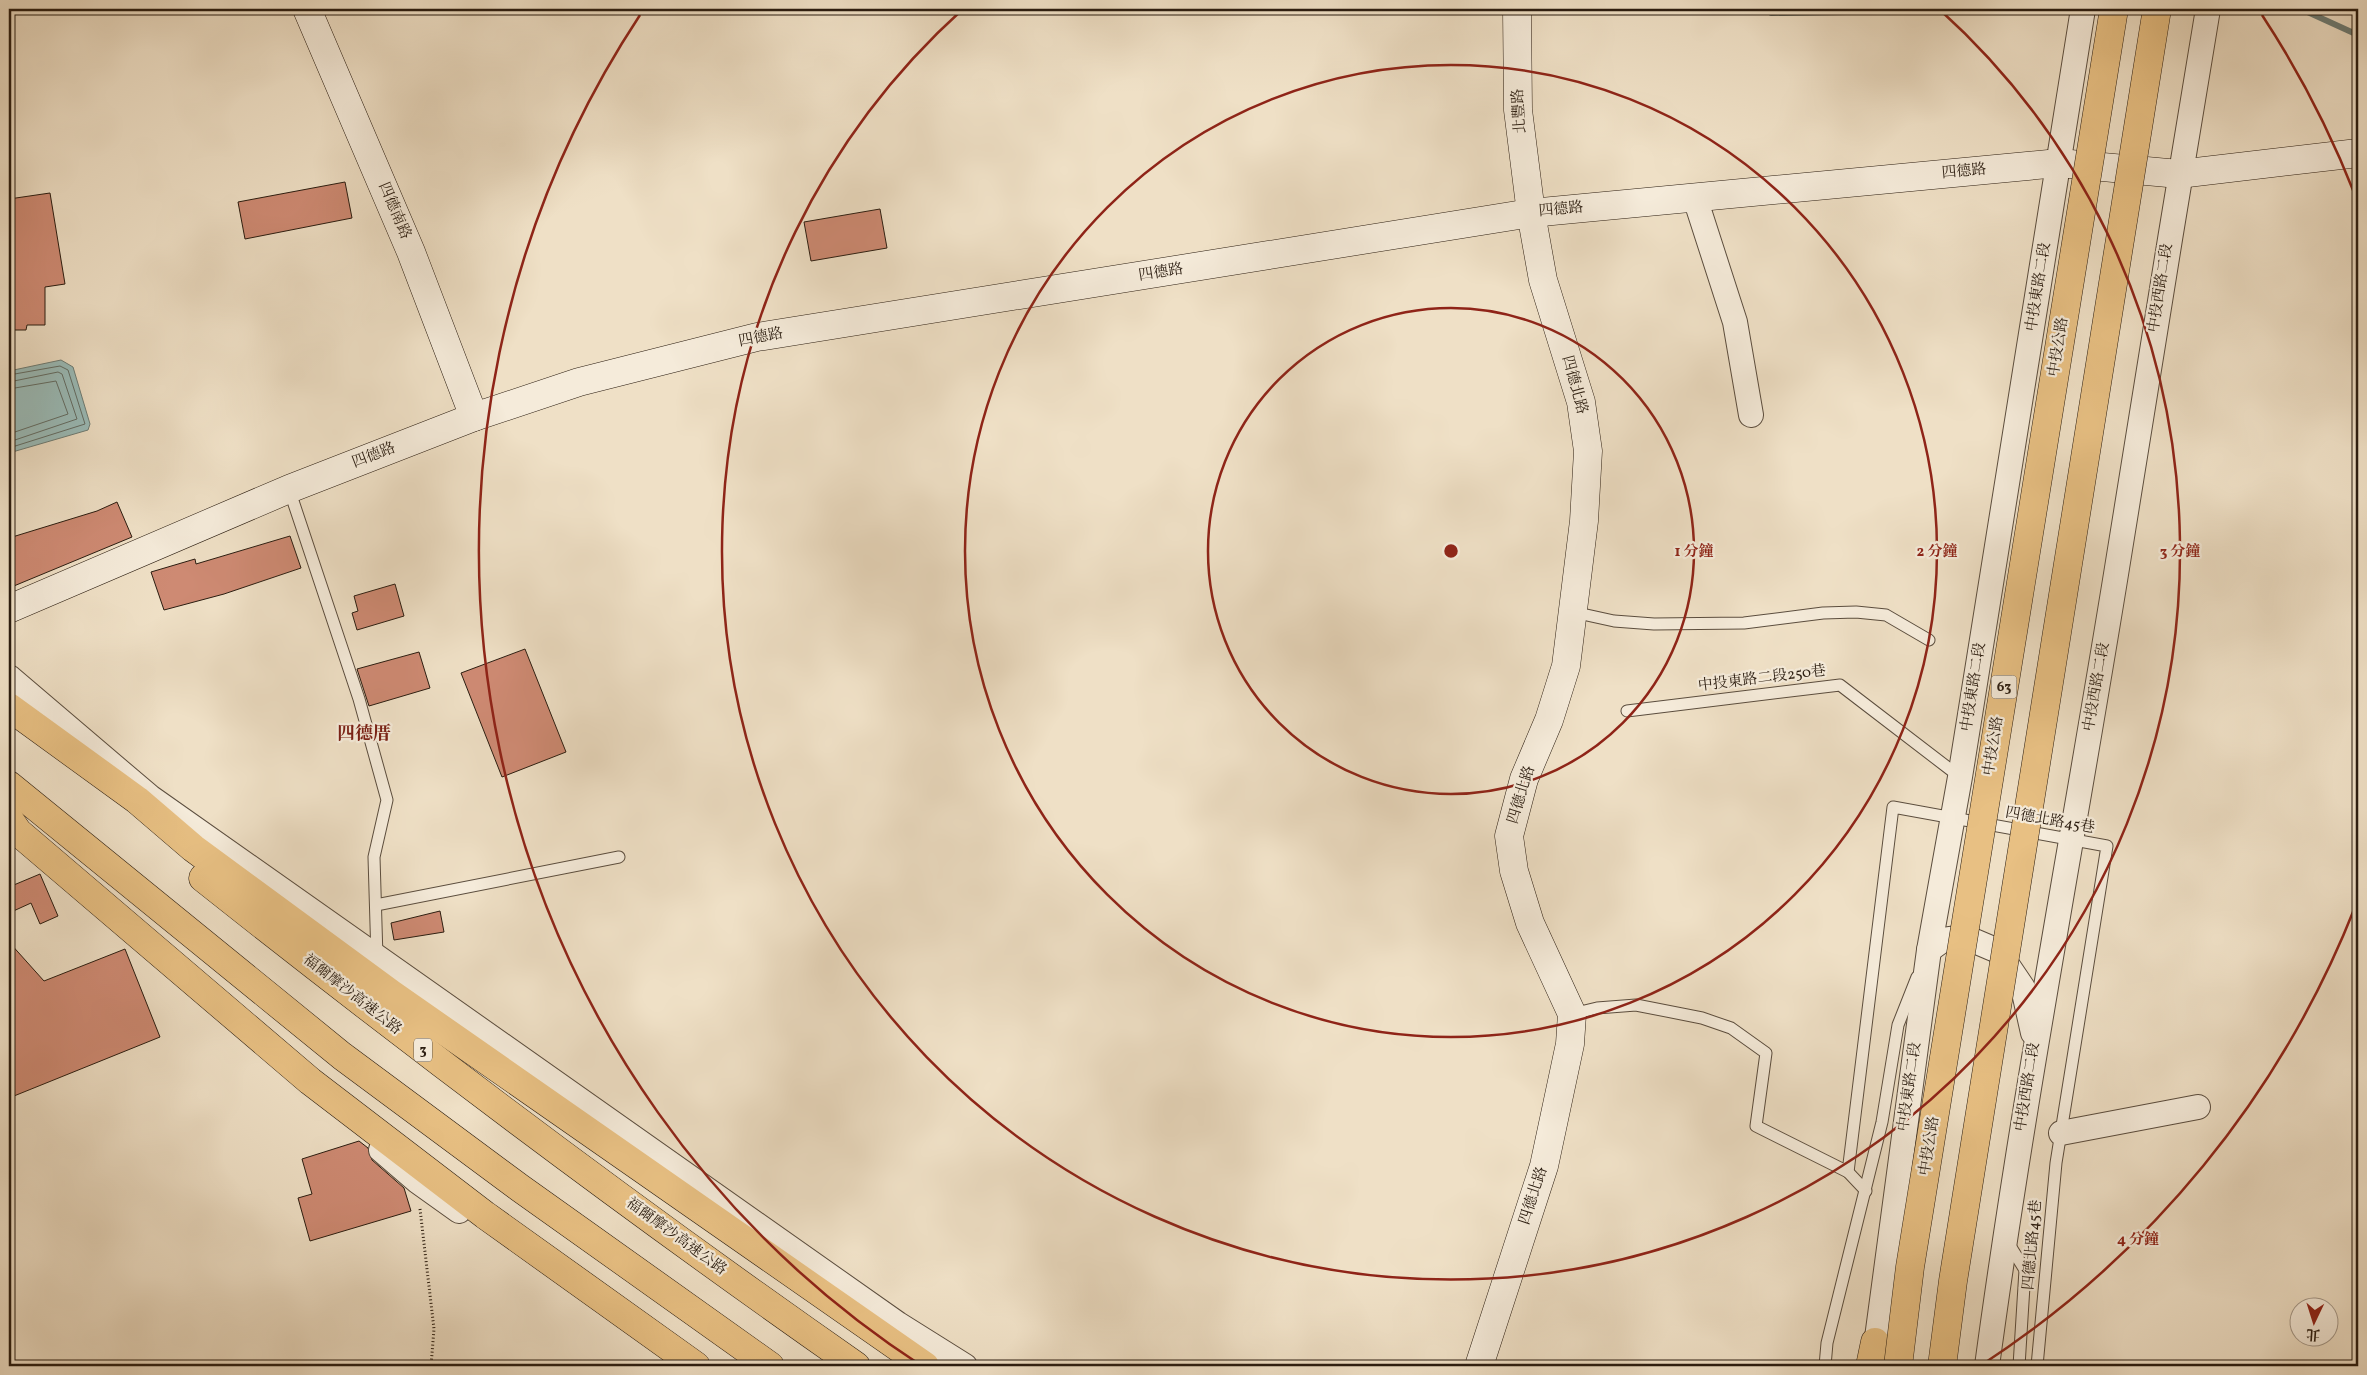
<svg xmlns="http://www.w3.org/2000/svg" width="2367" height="1375" font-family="Vollkorn,'Noto Serif TC',serif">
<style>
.water{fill:#9abcb9;stroke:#6d7c75}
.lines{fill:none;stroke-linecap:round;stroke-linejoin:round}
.shore{stroke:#626c64;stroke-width:1}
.stream{stroke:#6d7c75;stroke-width:6}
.building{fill:#ce8a73;stroke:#2a1c10}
.lane-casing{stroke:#5b4d3e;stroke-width:13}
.street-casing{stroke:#5b4d3e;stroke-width:26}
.secondary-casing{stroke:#2a1c10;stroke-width:29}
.highway-casing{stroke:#2a1c10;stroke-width:29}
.path{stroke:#2a1c10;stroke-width:3;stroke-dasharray:1 2.5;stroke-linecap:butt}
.lane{stroke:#f5ebda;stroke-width:11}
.street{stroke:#f5ebda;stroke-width:24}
.secondary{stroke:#f5ebda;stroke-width:28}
.highway{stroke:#e8c083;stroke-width:28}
.primary-bridge-casing{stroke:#2a1c10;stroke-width:29;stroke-linecap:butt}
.primary-bridge{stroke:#e8c083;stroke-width:28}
.ring{fill:none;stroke:#8f2418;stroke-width:2.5}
.labels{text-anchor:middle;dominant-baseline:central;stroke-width:4.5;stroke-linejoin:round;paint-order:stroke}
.shield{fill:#f5ebda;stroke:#675a4d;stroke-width:1}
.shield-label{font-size:14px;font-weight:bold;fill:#2a1c10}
.street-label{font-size:15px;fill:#2a1c10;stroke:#f5ebda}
.quarter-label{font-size:18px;font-weight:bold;fill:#7a1f14;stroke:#f5ebda}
.centre{fill:#8f2418;stroke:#f5ebda;stroke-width:2.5}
.ring-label{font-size:15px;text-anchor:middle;font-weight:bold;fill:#8f2418;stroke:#f5ebda;stroke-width:4.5;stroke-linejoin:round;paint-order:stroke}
</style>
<rect width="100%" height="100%" fill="#efe0c6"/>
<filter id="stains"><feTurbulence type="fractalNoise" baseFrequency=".004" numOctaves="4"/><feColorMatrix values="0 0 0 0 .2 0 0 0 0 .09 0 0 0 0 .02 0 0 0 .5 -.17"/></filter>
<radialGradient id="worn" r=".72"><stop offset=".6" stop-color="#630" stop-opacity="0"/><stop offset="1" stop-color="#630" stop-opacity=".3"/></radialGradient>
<!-- water -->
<polygon class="water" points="61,360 73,367 90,424 88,430 9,453 9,371"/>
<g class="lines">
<!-- shore -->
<g class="shore">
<polyline points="9,375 60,366 68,370 85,424 9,448"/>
<polyline points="9,382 58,372 62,374 77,419 9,442"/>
<polyline points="9,389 56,381 68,414 9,434"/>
</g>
<!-- stream -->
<g class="stream">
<polyline points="1769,9 1771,13 2049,9"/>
<polyline points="2301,9 2358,35"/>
</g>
</g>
<!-- building -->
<g class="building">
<polygon points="345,182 352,218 245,239 238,202"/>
<polygon points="50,193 65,284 45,287 45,325 27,325 26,330 10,330 9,199"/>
<polygon points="880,209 887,248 811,261 804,222"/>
<polygon points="117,502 132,537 9,588 9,538 97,511"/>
<polygon points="290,536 301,568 224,594 164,610 151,572 195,559 196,564"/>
<polygon points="395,584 404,616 357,630 352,613 358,611 354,596"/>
<polygon points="525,649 566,752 502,777 461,673"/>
<polygon points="419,652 430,688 369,706 357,669"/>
<polygon points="40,874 58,916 40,924 31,903 9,913 9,887"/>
<polygon points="440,911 444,932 394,940 391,923"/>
<polygon points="9,942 44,981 125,949 160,1037 9,1098"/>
<polygon points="359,1141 368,1148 372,1160 404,1188 411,1211 310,1241 298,1198 312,1194 302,1159"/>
</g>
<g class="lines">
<!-- lane casing -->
<g class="lane-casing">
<g id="lane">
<polyline points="289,489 359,699 387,800 374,857 377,958"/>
<polyline points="1573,612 1614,621 1654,624 1744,623 1823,613 1856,612 1886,615 1929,640"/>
<polyline points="1627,711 1840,685 1960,777"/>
<polyline points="376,905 619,857"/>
<polyline points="1572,1014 1597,1008 1636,1005 1702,1018 1731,1028 1766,1053 1756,1126 1848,1172 1866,1191"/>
<polyline points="1848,1172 1893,807 2107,846 2056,1163 2037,1366"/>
<polyline points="2007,1241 2025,1270 2019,1366"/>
<polyline points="1825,1366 1827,1343 1882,1122 1898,1025 1917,977"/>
</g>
</g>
<!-- street casing -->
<g class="street-casing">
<g id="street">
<polyline points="1695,198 1735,322 1751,415"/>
<polyline points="9,677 150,797 898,1324 965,1366"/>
<polyline points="1929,950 1943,940 1965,937 1998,951 2023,988 2033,1033"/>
<polyline points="2061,1133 2198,1107"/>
<polyline points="381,1150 417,1181 459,1211"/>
<polyline points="1874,1360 1929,950 1960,777 2083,9"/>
<path d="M1987,1366C2023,1099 2074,834 2117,568C2148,382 2176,195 2208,9"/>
</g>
</g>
<!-- secondary casing -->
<g class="secondary-casing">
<g id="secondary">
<polyline points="307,9 411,252 474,417"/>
<polyline points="9,609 289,489 474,417 579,382 757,337 1531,213 2059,163 2179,174 2358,153"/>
<polyline points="1479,1366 1544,1166 1570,1044 1572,1014 1530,923 1514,871 1509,836 1524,779 1549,720 1566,666 1584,521 1588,451 1581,402 1543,280 1531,213 1518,110 1517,9"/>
</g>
</g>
<!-- highway casing -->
<g class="highway-casing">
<g id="highway">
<polyline points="9,707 137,800 193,848 393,995 925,1366"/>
<polyline points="9,785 342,1056 520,1188 770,1366"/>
<polyline points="9,819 18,832 310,1081 485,1215 696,1366"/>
<path d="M203,878C416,1047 633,1210 856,1366"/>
<polyline points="1870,1366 1875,1342"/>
</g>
</g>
<!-- path -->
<polyline class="path" points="420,1209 434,1329 431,1366"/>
<!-- lane -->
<use href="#lane" class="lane"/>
<!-- street -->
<use href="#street" class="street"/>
<!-- secondary -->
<use href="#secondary" class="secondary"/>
<!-- highway -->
<use href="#highway" class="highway"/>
<!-- primary-bridge casing -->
<g class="primary-bridge-casing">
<g id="primary-bridge">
<polyline points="1898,1366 1910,1267 2114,9"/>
<polyline points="1942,1366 1953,1281 2157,9"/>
</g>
</g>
<!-- primary-bridge -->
<use href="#primary-bridge" class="primary-bridge"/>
</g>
<!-- distance rings -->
<g class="ring">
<circle cx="1451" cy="551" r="243"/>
<circle cx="1451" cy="551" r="486"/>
<path d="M1939 9A729 729 0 1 1 963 9"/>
<path d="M2355 907A972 972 0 0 1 1980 1366M922 1366A972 972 0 0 1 640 15M2262 15A972 972 0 0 1 2355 195"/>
</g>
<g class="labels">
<!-- shield labels -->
<g class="shield">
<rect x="1991.5" y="675.5" width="25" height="23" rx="4"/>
<rect x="414" y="1038.5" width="18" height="23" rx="4"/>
</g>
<g class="shield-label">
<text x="2004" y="687">63</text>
<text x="423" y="1050">3</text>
</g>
<!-- street labels -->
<g class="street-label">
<text transform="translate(1520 111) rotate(-94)">北豐路</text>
<text transform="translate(1964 172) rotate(-5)">四德路</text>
<text transform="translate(1561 210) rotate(-5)">四德路</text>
<text transform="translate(394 211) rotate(67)">四德南路</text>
<text transform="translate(1161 273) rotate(-9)">四德路</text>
<text transform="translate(2039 287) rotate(-81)">中投東路二段</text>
<text transform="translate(2161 288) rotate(-81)">中投西路二段</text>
<text transform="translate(761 338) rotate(-11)">四德路</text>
<text transform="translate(2059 347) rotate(-81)">中投公路</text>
<text transform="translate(1574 385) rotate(75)">四德北路</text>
<text transform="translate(374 456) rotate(-21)">四德路</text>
<text transform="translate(1762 679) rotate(-7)">中投東路二段250巷</text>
<text transform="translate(1974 687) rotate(-81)">中投東路二段</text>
<text transform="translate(2097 687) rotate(-80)">中投西路二段</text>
<text transform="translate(1994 746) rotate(-81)">中投公路</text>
<text transform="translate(1522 795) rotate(-73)">四德北路</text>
<text transform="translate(2050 821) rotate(10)">四德北路45巷</text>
<text transform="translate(352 995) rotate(38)">福爾摩沙高速公路</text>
<text transform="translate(1910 1087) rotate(-82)">中投東路二段</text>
<text transform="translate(2028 1087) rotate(-81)">中投西路二段</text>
<text transform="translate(1930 1146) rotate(-81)">中投公路</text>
<text transform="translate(1534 1196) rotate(-72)">四德北路</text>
<text transform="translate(676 1237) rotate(36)">福爾摩沙高速公路</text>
<text transform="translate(2033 1245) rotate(-85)">四德北路45巷</text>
</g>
<!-- quarter labels -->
<g class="quarter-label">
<text x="364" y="734">四德厝</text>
</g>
</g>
<circle cx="1451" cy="551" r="8" class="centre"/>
<g class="ring-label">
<text x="1694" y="556">1 分鐘</text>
<text x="1937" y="556">2 分鐘</text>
<text x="2180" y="556">3 分鐘</text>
<text x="2138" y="1244">4 分鐘</text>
</g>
<!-- margin -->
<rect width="2367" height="1375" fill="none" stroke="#efe0c6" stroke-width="30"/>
<rect x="10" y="10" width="2347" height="1355" fill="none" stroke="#2a1c10" stroke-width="2.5"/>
<rect x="15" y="15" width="2337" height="1345" fill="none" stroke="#2a1c10"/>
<!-- north arrow -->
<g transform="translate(2314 1322) rotate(184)"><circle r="24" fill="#f5ebda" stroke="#a49889"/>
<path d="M0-4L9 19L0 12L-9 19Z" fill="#8f2418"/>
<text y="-8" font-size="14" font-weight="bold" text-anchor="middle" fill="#2a1c10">北</text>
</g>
<rect width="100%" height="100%" filter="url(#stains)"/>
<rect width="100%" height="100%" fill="url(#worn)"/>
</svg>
